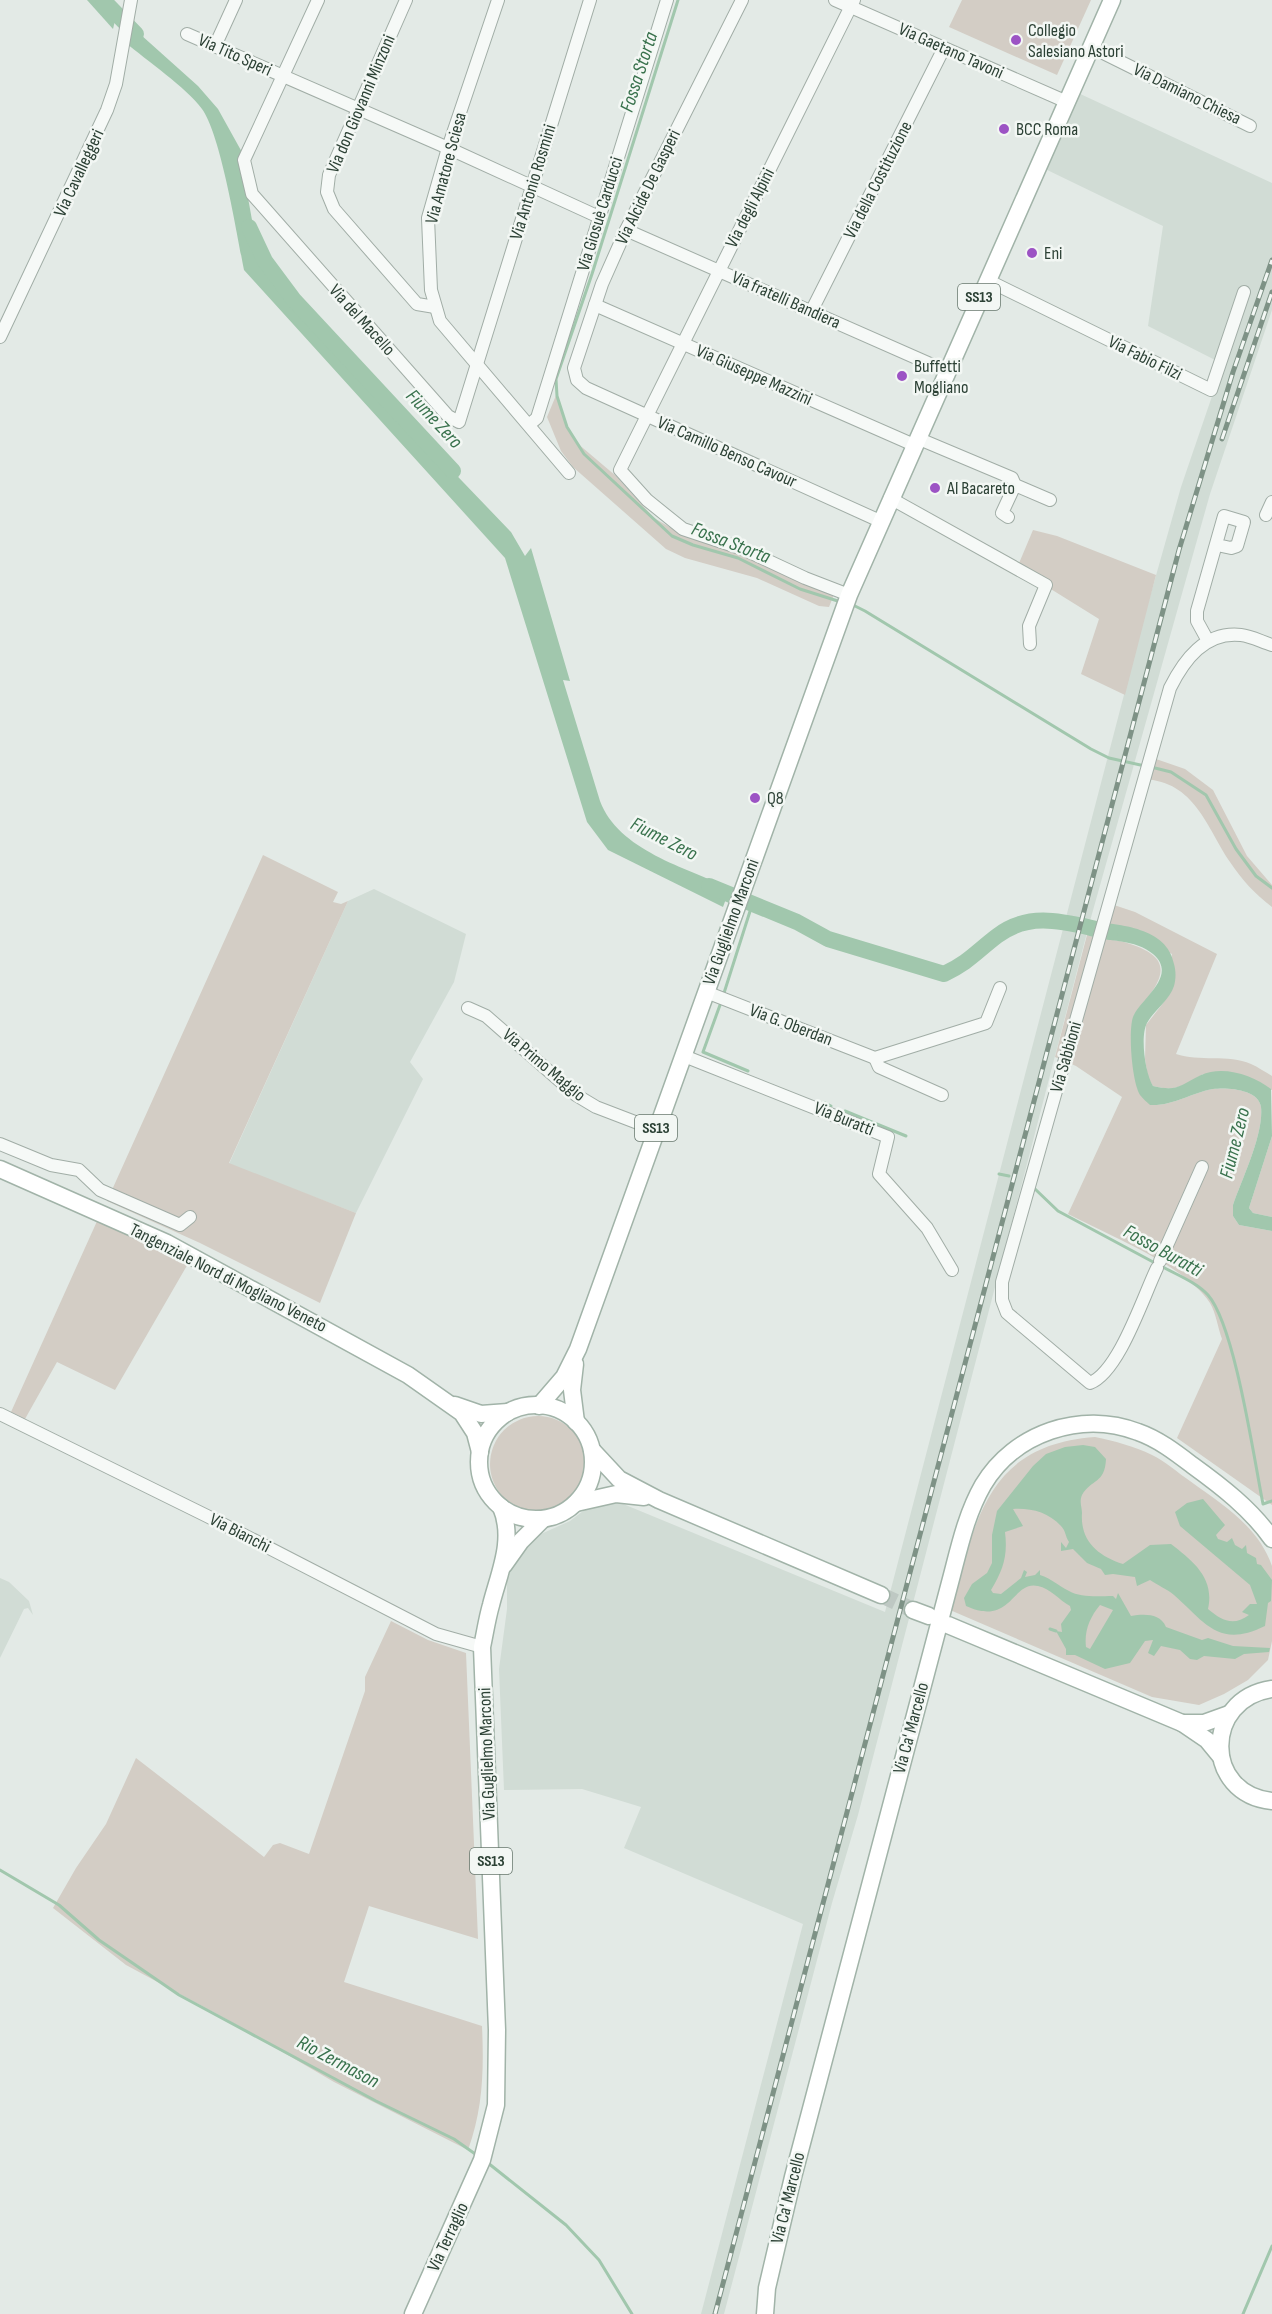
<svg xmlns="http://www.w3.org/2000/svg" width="1272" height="2314" font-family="'Sofia Sans Condensed',sans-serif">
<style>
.built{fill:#d1dcd5}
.green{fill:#d3cdc5}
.water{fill:#a1c7ad;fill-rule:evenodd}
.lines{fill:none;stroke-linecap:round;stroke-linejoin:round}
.stream{stroke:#a1c7ad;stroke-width:3}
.river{stroke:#a1c7ad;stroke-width:16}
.major-tunnel{stroke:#bec8c3;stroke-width:16;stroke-dasharray:16 8;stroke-linecap:butt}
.minor-casing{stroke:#a1ada6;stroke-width:14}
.major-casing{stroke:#a1b3a8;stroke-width:19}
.minor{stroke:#f6f9f7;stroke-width:12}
.major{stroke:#fff;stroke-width:16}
.rail-casing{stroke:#7e9286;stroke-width:5}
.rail{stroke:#f3f7f4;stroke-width:3;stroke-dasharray:9;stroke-linecap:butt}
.poi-dot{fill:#9c53c4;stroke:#f3f7f4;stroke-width:2}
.labels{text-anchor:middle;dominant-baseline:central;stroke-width:5;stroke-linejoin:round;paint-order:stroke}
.shield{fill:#f3f7f4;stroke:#68786e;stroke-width:1.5}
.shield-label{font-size:16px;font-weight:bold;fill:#2c4135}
.poi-label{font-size:18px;fill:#2c4135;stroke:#f3f7f4;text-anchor:start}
.street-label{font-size:18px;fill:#2c4135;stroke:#f3f7f4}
.water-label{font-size:20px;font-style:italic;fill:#39724d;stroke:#f3f7f4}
</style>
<rect width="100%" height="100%" fill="#e3eae6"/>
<!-- built -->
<g class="built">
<polygon points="1076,92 1272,183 1272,310 1210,494 1090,921 858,1815 832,1903 724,2314 701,2314 803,1924 624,1848 641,1807 582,1789 504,1790 499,1669 507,1609 507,1578 520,1550 532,1538 570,1521 595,1502 616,1501 885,1612 1144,618 1181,487 1223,364 1148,326 1163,226 1041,167"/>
<polygon points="374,889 466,934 454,982 410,1062 423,1079 356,1213 229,1164 348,901"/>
<polygon points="0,1578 9,1582 29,1601 33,1615 28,1608 24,1609 0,1658"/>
</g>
<!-- green -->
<g class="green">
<polygon points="962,0 1091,0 1057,75 949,27"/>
<polygon points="557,393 564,419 577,443 616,476 654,518 680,533 722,545 835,592 829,607 819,606 757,578 685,558 666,549 573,467 561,451 547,417"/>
<polygon points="1033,530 1057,536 1156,575 1125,695 1081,674 1099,619 1017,568"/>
<path d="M1156,759L1185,769L1213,790L1247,856L1272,885V907C1255,894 1242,880 1230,862C1206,826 1195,782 1144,779Z"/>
<polygon points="263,855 338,892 333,902 341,904 348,901 229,1163 356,1213 320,1303 200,1243 107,1201"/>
<path d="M1108,903L1135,912L1217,954L1176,1054C1199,1062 1228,1054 1251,1064C1258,1067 1265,1072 1272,1076V1090L1203,1074C1183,1086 1176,1092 1153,1086L1148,1078L1145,1059L1146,1025L1164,1002L1172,954L1104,923Z"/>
<path d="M1087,935C1099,939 1111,939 1124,942C1180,958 1162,981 1134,1015L1150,1105C1174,1106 1190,1093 1213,1089C1226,1087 1259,1089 1261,1107C1264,1134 1242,1179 1233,1205V1216L1239,1225L1272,1231V1505L1177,1438L1222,1339C1218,1328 1216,1313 1210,1303C1185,1265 1108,1235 1068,1214L1122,1097L1076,1066L1055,1057Z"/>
<polygon points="1272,1136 1272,1217 1253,1213 1249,1208"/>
<polygon points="98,1219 189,1262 115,1390 57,1362 25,1419 11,1412"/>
<circle cx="538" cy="1464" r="48"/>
<path d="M1095,1437C1114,1441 1134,1446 1152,1455C1165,1461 1178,1473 1190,1481C1223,1505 1258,1526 1272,1566V1641L1268,1660L1248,1680L1224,1694L1199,1705L1152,1697L950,1610C976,1521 986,1445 1095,1437Z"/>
<path d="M391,1621L428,1640L466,1653L478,1939L369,1906L344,1982L482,2026C484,2069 483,2109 468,2150L334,2082L228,2020L126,1965L53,1908L76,1868L106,1824L136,1758L264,1857L273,1845L280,1843L309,1854L365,1691V1677Z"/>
</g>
<!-- water -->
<g class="water">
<polygon points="87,0 106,0 117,12 113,29"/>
<path d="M131,26L198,86L218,109L243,154V170L259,259L391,407L511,532L525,556L531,548L570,681L563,680L600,801C618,850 686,868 730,888L723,907L608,850L587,822L505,558L244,270C237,235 221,135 202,109C186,87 147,61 125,42Z"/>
<path d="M1090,921C1120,925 1167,927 1174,964C1176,971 1176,979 1174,986C1169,1001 1154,1010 1147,1023C1140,1036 1145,1073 1153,1086C1178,1092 1180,1085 1201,1075C1223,1065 1253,1075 1271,1089L1272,1136L1249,1208L1253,1213L1272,1217V1231L1239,1225L1233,1216V1205C1242,1179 1264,1134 1261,1107C1259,1089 1226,1087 1213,1089C1190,1093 1174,1106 1150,1105C1147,1102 1143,1099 1140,1095C1132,1082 1128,1032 1133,1017C1140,999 1179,976 1153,954C1136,939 1107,942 1087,935Z"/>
<path d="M1083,1445L1095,1447L1106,1459C1105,1484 1091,1479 1082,1495C1079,1502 1082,1507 1082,1513C1080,1541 1098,1556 1123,1564L1150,1545L1171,1544C1193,1561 1215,1578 1208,1609C1221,1620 1233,1627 1249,1615L1242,1612L1250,1604H1257L1250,1585L1180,1526L1175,1512L1187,1503L1203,1499L1225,1525L1216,1535L1218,1539L1227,1542L1232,1538L1235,1545L1242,1549L1246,1545L1247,1553L1256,1558L1257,1564L1261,1565L1272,1580L1271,1601L1268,1603L1265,1626C1218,1649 1205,1622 1174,1595C1167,1589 1157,1585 1150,1580L1137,1586L1135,1577L1113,1574L1105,1575L1101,1569L1087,1563L1073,1549L1061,1551V1542L1066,1548L1069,1542C1065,1536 1066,1531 1061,1526C1048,1512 1031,1508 1013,1509L1023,1526L1005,1532C1008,1556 1003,1570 991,1590L993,1593L1001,1594L1021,1578L1024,1570L1027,1572L1025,1577L1035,1575L1040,1570V1575C1052,1579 1057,1585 1069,1591C1081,1598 1099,1596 1113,1596L1116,1599L1118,1593L1131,1616C1144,1614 1160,1613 1166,1627L1202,1640L1208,1638L1233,1646L1270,1648L1269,1652L1244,1654L1235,1659L1204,1656L1197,1660L1190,1659L1180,1650L1161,1646L1154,1656L1148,1653L1153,1640L1145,1641L1130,1663L1105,1669L1075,1655H1066V1649L1056,1631L1062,1632L1061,1624L1071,1610L1070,1606C1059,1600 1050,1588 1038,1586C1012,1580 1012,1627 966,1606L964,1598L972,1584L987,1573L992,1563V1535L997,1511L1033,1466L1046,1454L1065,1447ZM1100,1605L1113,1610L1090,1649L1086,1647C1084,1631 1090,1617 1100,1605Z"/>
</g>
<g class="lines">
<!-- stream -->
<g class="stream">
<polyline points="678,0 592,274 556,379 557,396 567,427 584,454 672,536 693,545 738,558 800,589 841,602"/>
<polyline points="853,605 865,611 1091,749 1109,758 1145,766"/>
<polyline points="1151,767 1171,772 1206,795 1236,849 1256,876 1272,888"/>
<polyline points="724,993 752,905"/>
<polyline points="720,1005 703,1052 748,1071"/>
<polyline points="825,1103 831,1106"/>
<polyline points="845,1111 906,1136"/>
<polyline points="999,1174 1009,1176"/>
<polyline points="1035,1189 1058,1211 1155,1263"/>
<path d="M1161,1266C1177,1275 1196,1282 1208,1295C1235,1326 1254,1459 1263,1504L1272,1501"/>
<polyline points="1050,1629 1056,1631"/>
<polyline points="0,1870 59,1905 99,1940 179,1995 376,2101 454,2139 478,2156"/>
<polyline points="488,2163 566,2225 599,2260 632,2314"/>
<polyline points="1243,2314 1272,2246"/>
</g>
<!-- river -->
<g class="river">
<polyline points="103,0 136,34"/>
<polyline points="249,227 265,261 294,300 453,471"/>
<path d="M709,886L797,922L828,939L944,974C969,962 976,952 997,936C1032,909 1070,924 1110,932"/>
</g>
<!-- major-tunnel -->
<polyline class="major-tunnel" points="881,1595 913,1610"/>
<!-- minor casing -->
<g class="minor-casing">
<g id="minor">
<polyline points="318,0 244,160 252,194 448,416 459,422 590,0"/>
<polyline points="406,0 329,175 327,192 334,209 417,304 435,307"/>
<polyline points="498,0 448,148 428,218 431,290 440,321 569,473"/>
<polyline points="742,0 626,230 602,284 574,368 577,380 586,388 880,521"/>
<polyline points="835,0 1067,102"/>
<polyline points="187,34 448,148 599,217"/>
<polyline points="215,46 236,0"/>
<polyline points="1091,47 1250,126"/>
<polyline points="626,230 946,371"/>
<polyline points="987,280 1211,390 1244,292"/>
<polyline points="595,305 914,445"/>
<polyline points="811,312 944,48"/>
<polyline points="0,337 107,110 116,84 131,0"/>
<polyline points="530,424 537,418 667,0"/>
<polyline points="917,438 1012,478 1015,485 1050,500"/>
<polyline points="890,498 1046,585 1029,626 1030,644"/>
<polyline points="1266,515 1272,502"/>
<polyline points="1008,517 1002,513 1015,485"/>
<polyline points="849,595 805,578 743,549 683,529 647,500 620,470 854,0"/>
<polyline points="1208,641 1197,621 1197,611 1224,516 1244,522 1237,546 1231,548 1217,545"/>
<polyline points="706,992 875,1058 986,1023 1000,988"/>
<polyline points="468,1008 486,1016 576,1095 596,1107 656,1130"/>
<polyline points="684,1056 888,1137 879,1174 927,1228 952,1270"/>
<polyline points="875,1058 879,1067 942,1095"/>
<polyline points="0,1144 51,1165 79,1170 100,1190 180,1225 190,1217"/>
<polyline points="1160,1261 1202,1167"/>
<path d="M1157,1268C1143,1297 1119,1372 1090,1383L1007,1313L1002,1300V1282L1170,688C1184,660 1205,631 1241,635C1251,636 1262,642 1272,645"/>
<polyline points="0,1414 207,1516 436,1634 482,1647"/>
</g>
</g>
<!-- major casing -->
<g class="major-casing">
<g id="major">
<polyline points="0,1169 167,1243 408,1375 462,1413 475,1433 480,1452"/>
<polyline points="575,1364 572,1390 576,1422"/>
<polyline points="455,1405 481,1414 508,1412"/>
<circle cx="536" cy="1462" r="57"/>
<polyline points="539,1406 564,1377 578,1349 849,595 1112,0"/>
<polyline points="592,1450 619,1479 659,1500 881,1595"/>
<polyline points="576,1503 616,1494 644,1497"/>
<polyline points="504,1565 521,1541 543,1519"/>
<polyline points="913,1610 929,1616"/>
<polyline points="948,1625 1182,1723 1207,1740 1221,1757"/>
<path d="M1272,1689C1203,1699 1203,1794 1272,1801"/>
<polyline points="1182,1723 1204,1723 1229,1714"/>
<path d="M413,2314L482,2160L496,2105L497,2030L482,1647C485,1633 487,1619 491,1605C499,1573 515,1540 501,1507"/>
<path d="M765,2314L767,2288L793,2177L952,1575C960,1544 967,1513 983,1485C1014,1433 1081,1410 1138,1432C1158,1439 1175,1452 1192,1465C1221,1486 1251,1509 1272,1539"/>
</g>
</g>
<!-- minor -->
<use href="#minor" class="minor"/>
<!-- major -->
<use href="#major" class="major"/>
<!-- rail casing -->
<g class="rail-casing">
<g id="rail">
<polyline points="1222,439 1272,292"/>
<polyline points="715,2314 1179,550 1233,372 1272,260"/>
</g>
</g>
<!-- rail -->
<use href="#rail" class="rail"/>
</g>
<!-- markers -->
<g class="poi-dot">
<circle cx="1016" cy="40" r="6"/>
<circle cx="1004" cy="129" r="6"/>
<circle cx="1032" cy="253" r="6"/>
<circle cx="902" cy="376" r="6"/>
<circle cx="935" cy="488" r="6"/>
<circle cx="755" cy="798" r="6"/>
</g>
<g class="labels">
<!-- shield labels -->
<g class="shield">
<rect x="958" y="284" width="42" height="26" rx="4.5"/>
<rect x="635" y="1115" width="42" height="26" rx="4.5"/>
<rect x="470" y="1848" width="42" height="26" rx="4.5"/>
</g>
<g class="shield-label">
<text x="979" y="297">SS13</text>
<text x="656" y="1128">SS13</text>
<text x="491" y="1861">SS13</text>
</g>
<!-- poi labels -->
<g class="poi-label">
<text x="1028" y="30">Collegio<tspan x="1028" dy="21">Salesiano Astori</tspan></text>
<text x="1016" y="129">BCC Roma</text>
<text x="1044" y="253">Eni</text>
<text x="914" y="366">Buffetti<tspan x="914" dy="21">Mogliano</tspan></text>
<text x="947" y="488">Al Bacareto</text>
<text x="767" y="798">Q8</text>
</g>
<!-- street labels -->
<g class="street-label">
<text transform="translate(951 51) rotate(24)">Via Gaetano Tavoni</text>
<text transform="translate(235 55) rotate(24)">Via Tito Speri</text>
<text transform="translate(1187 94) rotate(26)">Via Damiano Chiesa</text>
<text transform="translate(361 104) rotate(-67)">Via don Giovanni Minzoni</text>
<text transform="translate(446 168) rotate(-75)">Via Amatore Sciesa</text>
<text transform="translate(79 173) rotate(-65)">Via Cavalleggeri</text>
<text transform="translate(878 180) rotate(-63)">Via della Costituzione</text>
<text transform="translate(533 182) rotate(-73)">Via Antonio Rosmini</text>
<text transform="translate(648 187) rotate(-64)">Via Alcide De Gasperi</text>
<text transform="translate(750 208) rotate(-63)">Via degli Alpini</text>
<text transform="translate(600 214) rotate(-73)">Via Giosuè Carducci</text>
<text transform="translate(786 300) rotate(24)">Via fratelli Bandiera</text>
<text transform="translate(362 320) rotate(48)">Via del Macello</text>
<text transform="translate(1145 358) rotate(26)">Via Fabio Filzi</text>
<text transform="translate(754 375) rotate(24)">Via Giuseppe Mazzini</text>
<text transform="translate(727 452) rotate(24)">Via Camillo Benso Cavour</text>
<text transform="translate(731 922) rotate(-70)">Via Guglielmo Marconi</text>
<text transform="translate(791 1025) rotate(21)">Via G. Oberdan</text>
<text transform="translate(1066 1057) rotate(-74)">Via Sabbioni</text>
<text transform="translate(544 1065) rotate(40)">Via Primo Maggio</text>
<text transform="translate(844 1119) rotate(22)">Via Buratti</text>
<text transform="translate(228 1278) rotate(27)">Tangenziale Nord di Mogliano Veneto</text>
<text transform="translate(240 1533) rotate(27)">Via Bianchi</text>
<text transform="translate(911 1728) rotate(-75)">Via Ca' Marcello</text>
<text transform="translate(487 1754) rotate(-92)">Via Guglielmo Marconi</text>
<text transform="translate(788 2198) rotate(-76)">Via Ca' Marcello</text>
<text transform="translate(448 2237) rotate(-65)">Via Terraglio</text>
</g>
<!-- water labels -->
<g class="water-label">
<text transform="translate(639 72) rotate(-72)">Fossa Storta</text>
<text transform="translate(434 419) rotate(47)">Fiume Zero</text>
<text transform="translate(731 543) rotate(21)">Fossa Storta</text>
<text transform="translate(664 839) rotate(27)">Fiume Zero</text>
<text transform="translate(1235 1143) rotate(-76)">Fiume Zero</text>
<text transform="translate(1163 1251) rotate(29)">Fosso Buratti</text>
<text transform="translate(338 2062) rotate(28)">Rio Zermason</text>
</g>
</g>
</svg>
